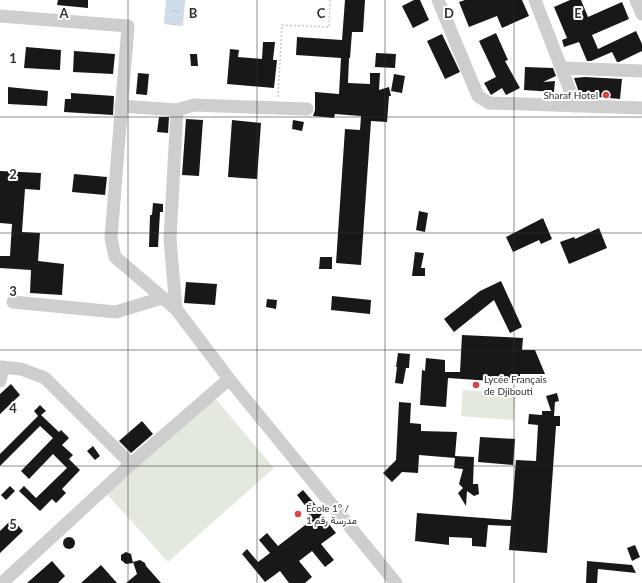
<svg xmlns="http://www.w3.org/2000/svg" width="642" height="583" font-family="Lato,Vazirmatn,sans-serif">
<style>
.green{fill:#e3e9dd}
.water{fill:url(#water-ripples)}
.building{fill:#181818}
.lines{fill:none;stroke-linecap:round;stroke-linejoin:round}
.path{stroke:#c8c8c8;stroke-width:1.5;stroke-dasharray:2 2;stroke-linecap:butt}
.minor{stroke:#cecece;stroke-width:13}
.grid{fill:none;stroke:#313131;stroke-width:1;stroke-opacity:0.55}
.poi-dot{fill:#d74544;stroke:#fff;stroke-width:1.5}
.labels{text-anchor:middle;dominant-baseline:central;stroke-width:4;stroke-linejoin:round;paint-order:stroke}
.poi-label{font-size:10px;fill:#313131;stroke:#fff;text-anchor:start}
.grid-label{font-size:13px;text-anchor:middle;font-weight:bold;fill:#313131;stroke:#fff;stroke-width:4;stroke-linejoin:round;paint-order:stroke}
</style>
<defs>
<pattern id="water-ripples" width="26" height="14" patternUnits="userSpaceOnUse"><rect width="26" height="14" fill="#cfddea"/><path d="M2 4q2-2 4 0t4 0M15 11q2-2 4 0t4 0" fill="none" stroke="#b2bec9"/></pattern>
</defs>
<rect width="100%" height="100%" fill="#fff"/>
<!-- green -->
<g class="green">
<polygon points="463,390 516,394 514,420 461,416"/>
<polygon points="214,397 274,468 168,562 105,492"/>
</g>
<!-- water -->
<polygon class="water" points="166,0 185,0 183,26 164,24"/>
<!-- building -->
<g class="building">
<polygon points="58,0 88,0 88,8 57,5"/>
<polygon points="345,0 365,0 363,32 352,32 350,58 349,58 348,83 370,84 370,73 380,73 379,90 389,87 391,96 389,96 387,122 371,121 361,265 336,263 345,129 360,130 361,116 335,114 334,118 313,116 315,110 315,92 339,94 341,58 296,55 297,37 342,40"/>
<polygon points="414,0 420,0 429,20 413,28 402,6"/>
<polygon points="465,0 522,0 529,16 502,28 497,16 469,27 459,2"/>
<polygon points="570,0 581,0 588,17 622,2 629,19 592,35 598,49 636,31 642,44 642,51 619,62 617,62 612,52 591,61 587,61 579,42 564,47 562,40 567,38 554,7"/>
<polygon points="496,33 508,60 505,61 520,88 506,95 502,88 491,95 484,83 496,77 479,41"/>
<polygon points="442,34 460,72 445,79 427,41"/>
<polygon points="263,42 275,42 273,60 277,60 274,88 227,84 230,49 239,50 238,57 262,59"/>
<polygon points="26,47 61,50 60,70 24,68"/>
<polygon points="74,51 115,54 113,74 73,72"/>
<polygon points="376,53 396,54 395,68 375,67"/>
<polygon points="190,54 197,54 198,66 191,66"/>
<polygon points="525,67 553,68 556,76 543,82 555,81 554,92 524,90"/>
<polygon points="138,73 149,74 147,95 136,94"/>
<polygon points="394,74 405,76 402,93 391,91"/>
<polygon points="585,77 622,79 620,99 587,96 588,98 581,98 574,78"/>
<polygon points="8,87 48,91 47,106 8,104"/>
<polygon points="71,93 114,96 113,115 64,112 65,99 71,99"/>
<polygon points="159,117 169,117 168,133 157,132"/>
<polygon points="186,119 203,120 199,176 182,175"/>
<polygon points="232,120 261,123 257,179 228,177"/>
<polygon points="293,120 304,122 302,131 292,129"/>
<polygon points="0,171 41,173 40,190 25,189 22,232 40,233 38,261 64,264 62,295 30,293 31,270 0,268 0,256 10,256 12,224 0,223"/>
<polygon points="74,174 107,177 105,195 72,192"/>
<polygon points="153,203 163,204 163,212 160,212 158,247 149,247 150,215 152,215"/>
<polygon points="419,211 428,213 425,232 416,230"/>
<polygon points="543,218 552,239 541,244 539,240 513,252 506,237"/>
<polygon points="599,228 607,248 569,264 560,242 574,237 575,239"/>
<polygon points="415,252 424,253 421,268 425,268 425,276 412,276"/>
<polygon points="320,257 332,257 332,269 319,269"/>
<polygon points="501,281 522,327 510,333 494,300 454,332 444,319 480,291"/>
<polygon points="186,282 217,284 215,305 184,303"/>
<polygon points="332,296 371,300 370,314 331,310"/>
<polygon points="267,299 277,300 276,309 266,307"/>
<polygon points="462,335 523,338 522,350 535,350 545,374 520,374 520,383 448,378 446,407 420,405 422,370 425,371 426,358 445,360 445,372 460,372"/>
<polygon points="398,353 410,354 409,368 406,368 403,384 395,383 397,367 396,367"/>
<polygon points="11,384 20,395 0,414 0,394"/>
<polygon points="557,393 559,401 555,402 554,416 560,416 560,426 556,426 547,553 509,550 511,526 488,525 486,547 472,546 472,538 449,537 449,545 415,541 417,513 511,520 516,460 536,461 538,425 528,424 529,414 542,415 542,411 551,411 546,396"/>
<polygon points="399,402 411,403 410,423 421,424 421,431 457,432 455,456 474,457 473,484 478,484 479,494 474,496 467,491 466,506 458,493 463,488 459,484 463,469 454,468 455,458 419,455 418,473 402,472 392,482 383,473 396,460"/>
<polygon points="40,405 46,411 41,415 59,432 61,430 69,438 62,445 73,455 69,459 80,470 62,489 66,493 56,503 52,499 40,511 19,491 24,486 36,498 67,468 53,454 29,479 21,471 53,438 40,426 0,466 0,454 38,416 34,411"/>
<polygon points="142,421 153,434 131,453 119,441"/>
<polygon points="480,437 515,439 513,465 478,462"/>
<polygon points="93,446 100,456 95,460 87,451"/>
<polygon points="10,486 15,491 6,500 1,495"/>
<polygon points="303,490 319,509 318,510 336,533 321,544 334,560 325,567 312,551 299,561 312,577 305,583 289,583 280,571 265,582 242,554 247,549 258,562 270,553 259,540 267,533 278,546 313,519 305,509 307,508 297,495"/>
<polygon points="12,519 23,531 0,553 0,531"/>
<circle cx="69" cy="543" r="6"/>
<polygon points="635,545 640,557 632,561 627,548"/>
<polygon points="126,552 131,554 133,563 126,564 121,560 121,555"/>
<polygon points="140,560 145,563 146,566 161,583 126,583 137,574 133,562"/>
<polygon points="52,561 65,576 58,583 27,583"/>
<polygon points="587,561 632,565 636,573 598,569 597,583 586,583"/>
<polygon points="101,565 117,583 81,583"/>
</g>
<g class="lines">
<!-- path -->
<polyline class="path" points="278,97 282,25 329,27 330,0"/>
<!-- minor -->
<g class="minor">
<polyline points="438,0 478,96 489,103 642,108"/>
<polyline points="535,0 576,106"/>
<polyline points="636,0 642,14"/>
<polyline points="0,16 128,26 111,238 115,257 176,309 229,379 396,583"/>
<polyline points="562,68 642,71"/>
<polyline points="121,106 177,110 170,239 176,309"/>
<polyline points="177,110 194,105 307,109"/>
<polyline points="13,302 116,312 162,298"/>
<polyline points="0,367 21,369 45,378 131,464"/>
<polyline points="0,381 3,367"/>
<polyline points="2,583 131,464 229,379"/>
</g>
</g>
<!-- grid -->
<path class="grid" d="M128,0V583M257,0V583M385,0V583M514,0V583M0,117H642M0,233H642M0,350H642M0,466H642"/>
<!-- markers -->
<g class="poi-dot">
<circle cx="606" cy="95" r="4"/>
<circle cx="476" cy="385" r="4"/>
<circle cx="298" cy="514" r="4"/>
</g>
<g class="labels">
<!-- poi labels -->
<g class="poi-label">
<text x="598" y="95" text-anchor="end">Sharaf Hotel</text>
<text x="484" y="379">Lycée Français<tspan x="484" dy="12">de Djibouti</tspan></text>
<text x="306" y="508">École 1° /<tspan x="306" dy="12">مدرسة رقم 1</tspan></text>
</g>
</g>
<g class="grid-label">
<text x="64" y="18">A</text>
<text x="193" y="18">B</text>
<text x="321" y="18">C</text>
<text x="449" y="18">D</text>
<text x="578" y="18">E</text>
<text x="13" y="63">1</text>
<text x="13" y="179">2</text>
<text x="13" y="296">3</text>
<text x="13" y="413">4</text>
<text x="13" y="529">5</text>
</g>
</svg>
